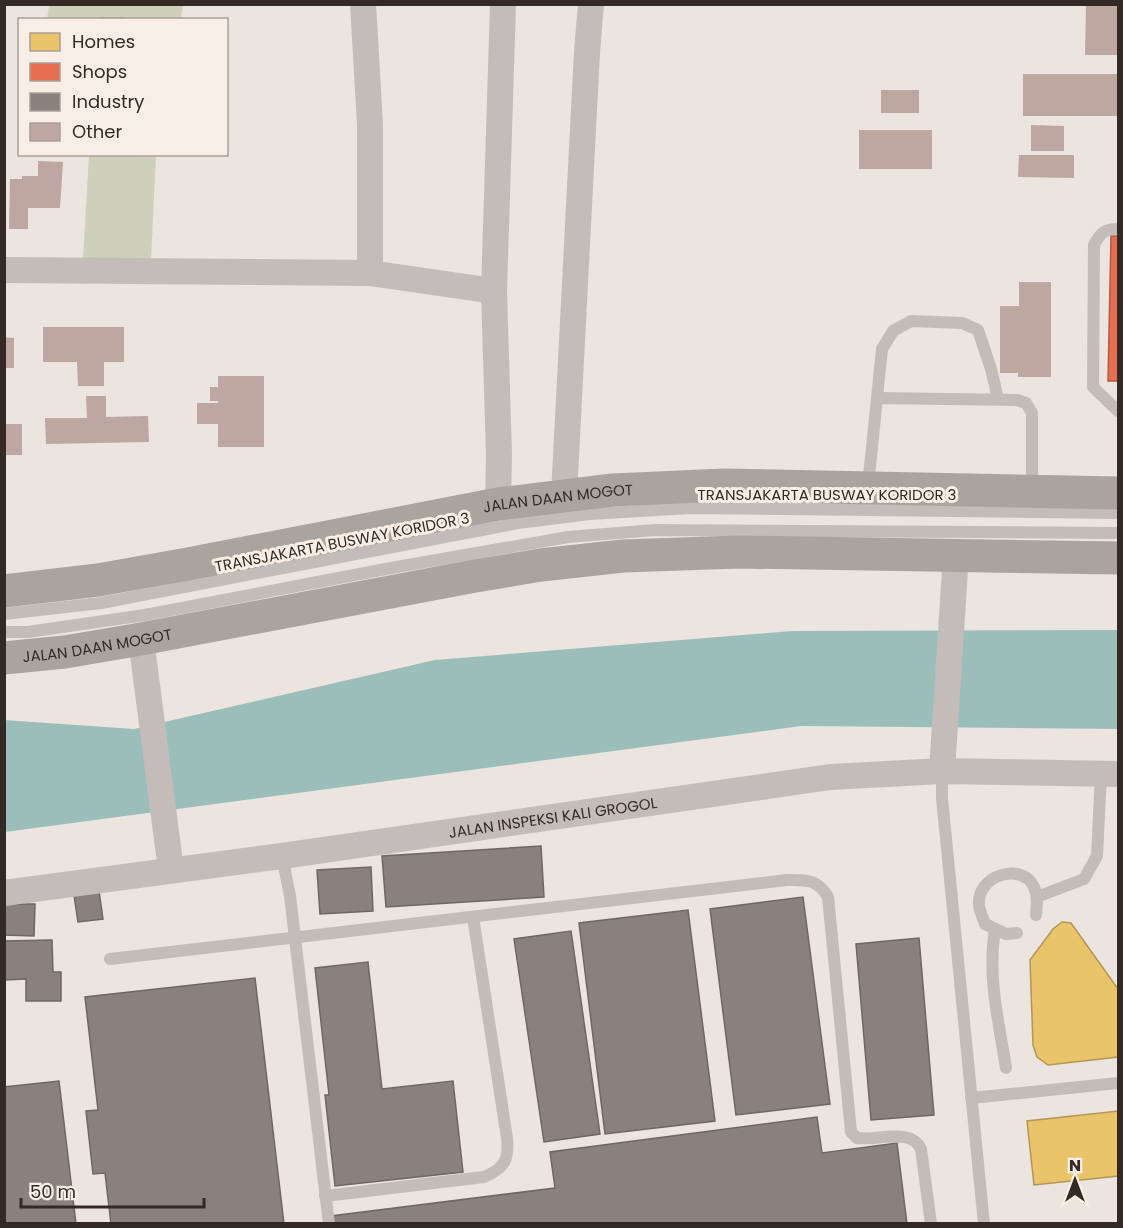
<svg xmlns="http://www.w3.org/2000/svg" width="1123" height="1228" font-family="Poppins,sans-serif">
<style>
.green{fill:#ced0b9}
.water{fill:#9bbeba}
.homes{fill:#e9c46a;stroke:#b39656;stroke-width:1.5}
.shops{fill:#e76f51;stroke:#b25a44;stroke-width:1.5}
.industry{fill:#8a817c;stroke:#706762;stroke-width:1.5}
.building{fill:#bea6a1}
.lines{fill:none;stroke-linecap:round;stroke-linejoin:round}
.lane{stroke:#c4bcb8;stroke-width:12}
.street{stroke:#c4bcb8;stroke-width:26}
.highway{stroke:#aaa39e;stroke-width:33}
.labels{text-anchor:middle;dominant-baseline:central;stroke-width:6;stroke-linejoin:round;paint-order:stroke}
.street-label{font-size:15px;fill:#352926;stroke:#f9eee5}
</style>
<rect width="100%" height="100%" fill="#ebe4df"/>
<!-- green -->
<g class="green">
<polygon points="49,5 183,5 181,19 47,20"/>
<polygon points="89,155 156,157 150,280 82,277"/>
</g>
<!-- water -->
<polygon class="water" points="1118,630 1118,729 801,726 5,832 4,720 134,729 435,660 792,631"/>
<!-- homes -->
<g class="homes">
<polygon points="1062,922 1071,923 1118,989 1118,1057 1048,1065 1037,1057 1033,1045 1030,960 1053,929"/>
<polygon points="1118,1111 1118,1176 1034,1185 1027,1121"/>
</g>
<!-- shops -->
<polygon class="shops" points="1111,236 1118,236 1118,381 1108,381"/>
<!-- industry -->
<g class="industry">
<polygon points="541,846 544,897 386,907 382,856"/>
<polygon points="371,867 373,911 320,914 317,870"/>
<polygon points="99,891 103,919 78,922 74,895"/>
<polygon points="803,897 830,1104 736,1115 710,909"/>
<polygon points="4,904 35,904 34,936 4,935"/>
<polygon points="688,910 715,1121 605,1134 579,923"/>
<polygon points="571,931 600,1134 544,1142 514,939"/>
<polygon points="919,938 934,1115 871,1120 856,944"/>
<polygon points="52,940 53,972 61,972 61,1001 26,1001 26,979 4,980 4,941"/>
<polygon points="368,962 382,1089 453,1081 463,1172 335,1186 325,1095 329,1095 315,968"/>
<polygon points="255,978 284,1224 111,1224 105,1173 93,1174 86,1111 98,1110 85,997"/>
<polygon points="59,1081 76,1224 4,1224 4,1087"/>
<polygon points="817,1117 822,1153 897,1143 907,1224 332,1224 331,1216 555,1188 550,1152"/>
</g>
<!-- building -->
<g class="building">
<polygon points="1086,4 1118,4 1118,55 1085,55"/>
<rect x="100" y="17" width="25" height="3"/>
<rect x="1023" y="74" width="95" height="42"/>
<rect x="881" y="90" width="38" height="23"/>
<polygon points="1031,125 1064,126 1064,151 1031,151"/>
<rect x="859" y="130" width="73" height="39"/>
<polygon points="1019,155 1074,155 1074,178 1018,177"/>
<polygon points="38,161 63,162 60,208 28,208 28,229 9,229 10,179 22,179 22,176 38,176"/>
<polygon points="1019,282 1051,282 1051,377 1018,377 1018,373 1000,373 1000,306 1019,306"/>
<polygon points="43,327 124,327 124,362 104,362 104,386 78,386 77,362 43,362"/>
<polygon points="4,337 14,338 14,368 4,368"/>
<polygon points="218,376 264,376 264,447 218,447 218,424 197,424 197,403 218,403 218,401 210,401 210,387 218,387"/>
<polygon points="86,396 106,396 106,417 148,416 149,442 46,444 45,418 87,418"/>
<rect x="4" y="424" width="18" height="31"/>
</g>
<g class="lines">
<!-- lane -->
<g class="lane">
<path d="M1118,229C1105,229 1100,233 1094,245L1093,387L1118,411"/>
<polyline points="877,398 882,349 893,331 911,321 962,323 978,330 991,369 998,399"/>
<polyline points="868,486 877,398 1017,400 1026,403 1032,413 1032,491"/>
<polyline points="4,614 101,603 518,523 590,514 690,508 1118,513"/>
<polyline points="4,632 28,632 145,615 391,568 568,537 655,530 1118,533"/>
<polyline points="942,771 942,798 984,1224"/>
<polyline points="282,856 290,896 329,1224"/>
<polyline points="1037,897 1084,879 1097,856 1101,774"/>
<path d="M995,930C987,976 999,1023 1006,1068"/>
<path d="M1017,933L1006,934L985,924C983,918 980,912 979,906C976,874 1023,862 1034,887C1038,896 1037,905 1036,915"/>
<path d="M110,959L787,880C808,880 817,879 828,897L851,1132L857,1138C877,1141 911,1127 921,1149L931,1224"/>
<polyline points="971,1098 1118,1083"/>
<path d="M325,1196L484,1177C505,1168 509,1160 507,1138L473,917"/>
</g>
<!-- street -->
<g class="street">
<polyline points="363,4 370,124 370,273 494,291 499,455 498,504"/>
<polyline points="4,270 370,273"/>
<polyline points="494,291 503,4"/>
<polyline points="564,495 587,52 591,4"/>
<polyline points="141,639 171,870"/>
<polyline points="942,771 956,554"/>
<path id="s1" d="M4,893L282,856L830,777L942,771L1118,774"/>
</g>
<!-- highway -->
<g class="highway">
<path id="s2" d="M4,591L98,580L188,564L498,504L613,490L724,485L1118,493"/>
<path id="s3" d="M4,658L65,652L141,639L475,576L541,565L623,556L739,552L1118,558"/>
</g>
</g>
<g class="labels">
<!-- street labels -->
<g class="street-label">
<text x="827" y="494">TRANSJAKARTA BUSWAY KORIDOR 3</text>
<text stroke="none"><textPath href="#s2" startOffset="562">JALAN DAAN MOGOT</textPath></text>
<text transform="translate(342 542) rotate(-11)">TRANSJAKARTA BUSWAY KORIDOR 3</text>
<text stroke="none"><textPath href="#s3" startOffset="94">JALAN DAAN MOGOT</textPath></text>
<text stroke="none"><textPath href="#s1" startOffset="554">JALAN INSPEKSI KALI GROGOL</textPath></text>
</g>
</g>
<!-- border -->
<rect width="1123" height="1228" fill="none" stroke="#352926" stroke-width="12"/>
<!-- legend -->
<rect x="18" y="18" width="210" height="138" fill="#f9eee5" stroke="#ab9f99" stroke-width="1.5"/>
<rect x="30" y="33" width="30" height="18" fill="#e9c46a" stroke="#ab9f99" stroke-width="1.5"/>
<text x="72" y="48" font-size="18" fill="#352926">Homes</text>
<rect x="30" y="63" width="30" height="18" fill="#e76f51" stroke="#ab9f99" stroke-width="1.5"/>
<text x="72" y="78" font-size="18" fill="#352926">Shops</text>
<rect x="30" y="93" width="30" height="18" fill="#8a817c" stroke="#ab9f99" stroke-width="1.5"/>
<text x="72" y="108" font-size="18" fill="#352926">Industry</text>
<rect x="30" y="123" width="30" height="18" fill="#bea6a1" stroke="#ab9f99" stroke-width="1.5"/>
<text x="72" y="138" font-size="18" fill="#352926">Other</text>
<!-- north arrow -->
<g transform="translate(1075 1180)" stroke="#f9eee5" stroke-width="4.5" paint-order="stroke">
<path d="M0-4.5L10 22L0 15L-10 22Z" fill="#352926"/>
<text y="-9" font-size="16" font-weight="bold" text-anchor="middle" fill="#352926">N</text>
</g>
<!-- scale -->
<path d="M21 1198v9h183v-9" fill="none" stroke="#352926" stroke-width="3"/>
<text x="30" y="1198" font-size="18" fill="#352926" stroke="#f9eee5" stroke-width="4.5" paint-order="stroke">50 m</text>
</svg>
